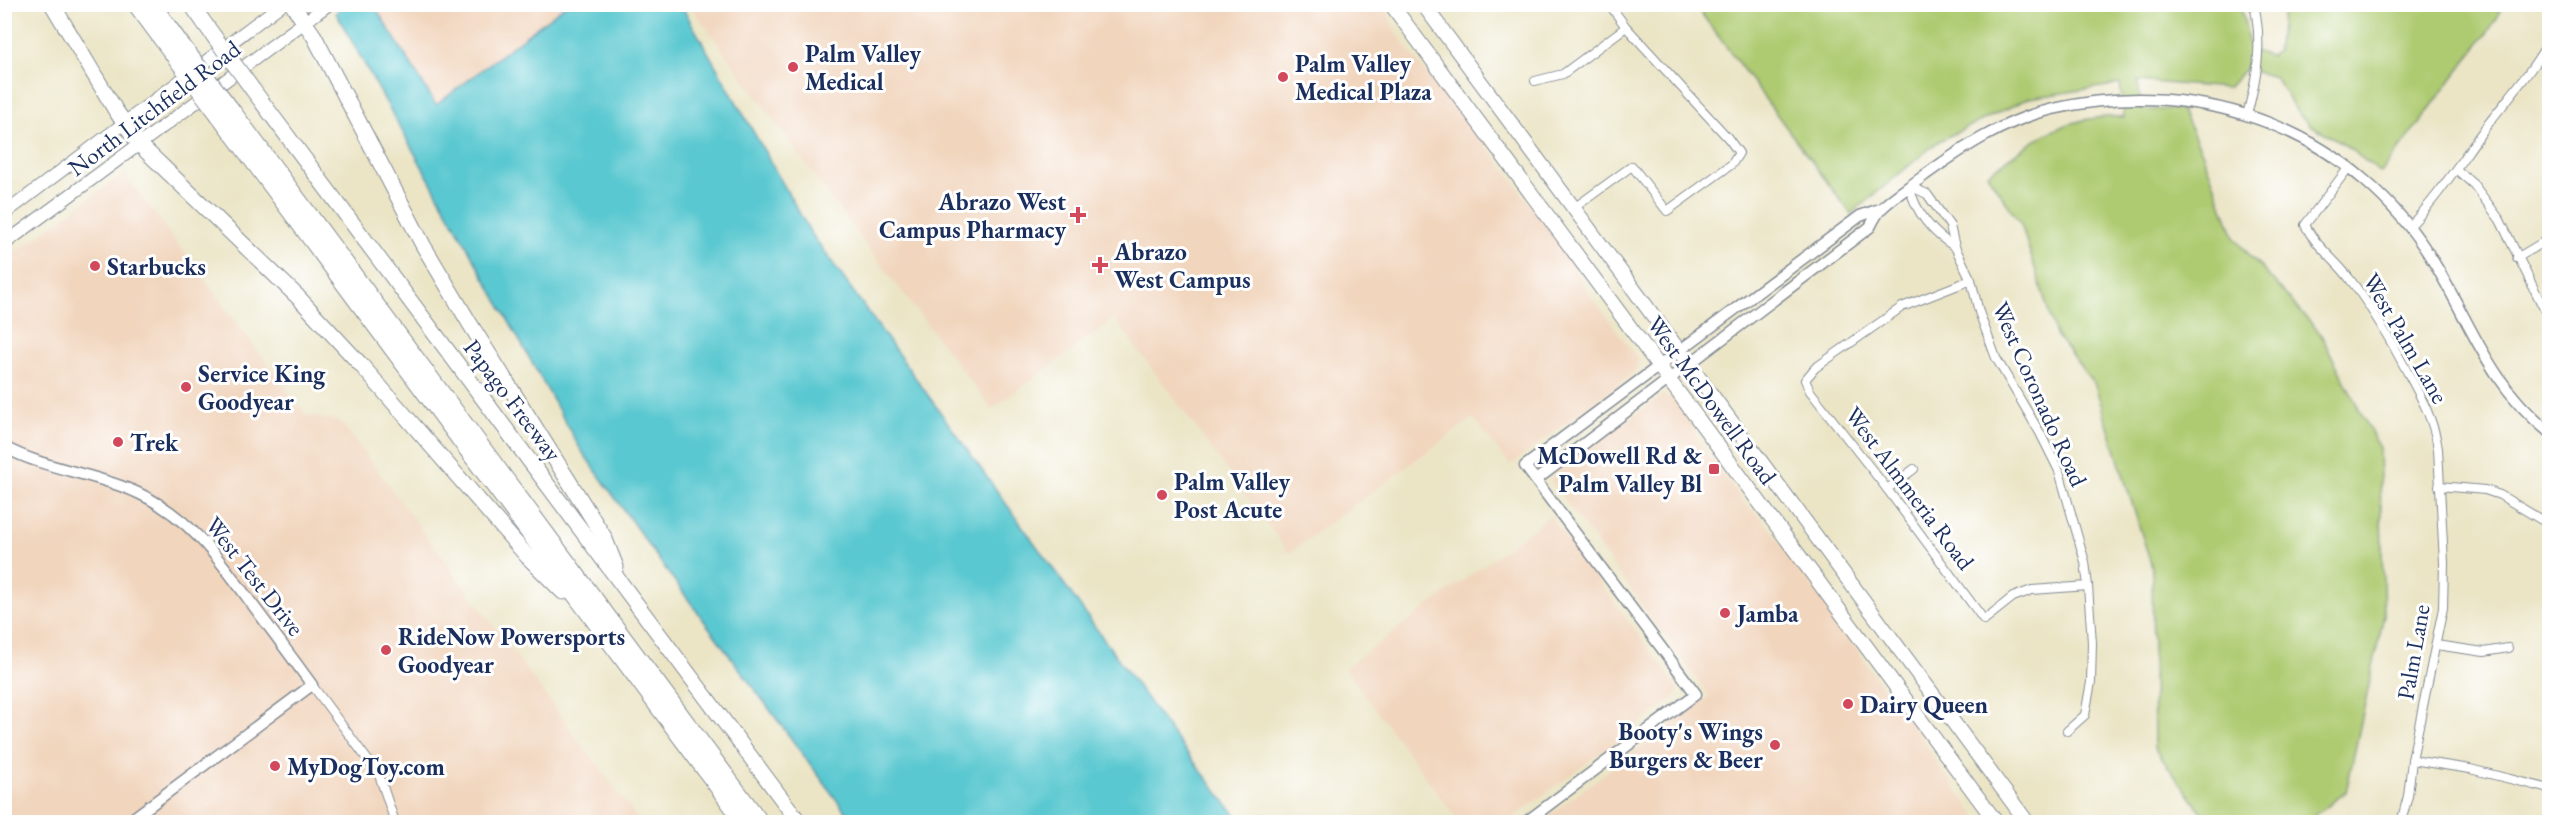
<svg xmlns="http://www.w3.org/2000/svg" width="2554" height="827" font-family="'EB Garamond',serif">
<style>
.built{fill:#f1d5bd}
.green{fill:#aecb71;stroke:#647d68;stroke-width:1.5}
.water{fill:#5ac8d0;stroke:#3a7c97;stroke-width:1.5}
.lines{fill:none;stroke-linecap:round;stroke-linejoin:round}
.minor-casing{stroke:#838a92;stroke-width:10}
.tertiary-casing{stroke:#838a92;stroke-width:13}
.secondary-casing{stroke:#838a92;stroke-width:14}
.primary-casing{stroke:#838a92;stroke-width:16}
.motorway-casing{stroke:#838a92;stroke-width:17}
.minor{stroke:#fff;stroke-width:8}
.tertiary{stroke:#fff;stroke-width:10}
.secondary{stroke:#fff;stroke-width:12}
.primary{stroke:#fff;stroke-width:14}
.motorway{stroke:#fff;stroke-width:15}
.motorway-bridge-casing{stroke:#838a92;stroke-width:17;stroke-linecap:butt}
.motorway-bridge{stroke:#fff;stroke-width:15}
.poi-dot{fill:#d1495b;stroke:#fff;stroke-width:2}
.labels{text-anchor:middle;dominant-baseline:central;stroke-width:6;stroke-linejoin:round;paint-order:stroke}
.poi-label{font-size:24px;font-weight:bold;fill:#1b2f5e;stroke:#fff;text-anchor:start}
.street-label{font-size:24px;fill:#1b2f5e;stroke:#fff}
</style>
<rect width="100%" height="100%" fill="#fff"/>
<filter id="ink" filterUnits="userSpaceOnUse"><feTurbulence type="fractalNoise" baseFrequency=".0167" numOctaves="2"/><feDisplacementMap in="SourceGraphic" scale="12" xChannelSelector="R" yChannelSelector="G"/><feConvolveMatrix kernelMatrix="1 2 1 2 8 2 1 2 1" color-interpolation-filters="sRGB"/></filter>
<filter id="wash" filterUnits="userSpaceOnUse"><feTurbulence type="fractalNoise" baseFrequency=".008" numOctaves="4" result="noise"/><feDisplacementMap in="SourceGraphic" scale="24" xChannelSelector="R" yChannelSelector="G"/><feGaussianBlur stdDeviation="1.35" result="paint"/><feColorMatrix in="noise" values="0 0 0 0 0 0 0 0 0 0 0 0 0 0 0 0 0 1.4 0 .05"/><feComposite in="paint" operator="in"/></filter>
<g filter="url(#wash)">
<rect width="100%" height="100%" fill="#ebe5c6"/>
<!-- built -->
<g class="built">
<polygon points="374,5 566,5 436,105"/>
<polygon points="690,5 1384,5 1394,30 1422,68 1450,97 1560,244 1590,295 1638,359 1638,366 1634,373 1510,465 1473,418 1289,553 1115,319 992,409 840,211"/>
<polygon points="124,173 306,415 341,422 640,822 5,822 4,261"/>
<polygon points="1663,395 1673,398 1690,422 1703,448 1746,505 1764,521 1838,622 1891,700 1912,722 1940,768 1980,822 1540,822 1709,696 1550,480 1556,472"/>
<polygon points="1550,516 1679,689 1676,697 1507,822 1459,822 1345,668"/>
</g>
<!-- green -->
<path class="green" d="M1695,5H2241L2250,50L2271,56L2277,51L2284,5H2503L2490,29L2381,173L2341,142L2310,125L2297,112L2275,77L2245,69L2228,88L2138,81L2141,110L2181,109L2203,154L2235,239L2320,333L2379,448L2384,615L2346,792L2305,822H2209L2154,748L2152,567L2095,385L2056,335L2021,224L1987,174C2034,141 2063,114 2124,117L2120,84L2029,98L1939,141L1851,214Z"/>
<!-- water -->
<polygon class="water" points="343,5 374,5 436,105 566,5 681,5 811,233 1170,731 1241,822 853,822 662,564 581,450 336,13"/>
</g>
<g filter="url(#ink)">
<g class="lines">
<!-- minor casing -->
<g class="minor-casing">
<g id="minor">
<polyline points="1535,81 1563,74 1626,27"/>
<path d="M2247,115C2257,78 2263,43 2254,4"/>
<path d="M2349,167L2305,225C2316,247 2335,259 2349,278C2370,305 2387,334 2403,364C2418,392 2434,418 2438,449L2444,563L2443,608L2412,760L2408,796L2401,822"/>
<polyline points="2456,169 2474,185 2500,220 2550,321"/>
<polyline points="1909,186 1927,194 1950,226 1955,247 1971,280 1979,312 1996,358 2040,433 2059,471 2085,562 2088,586 2092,643 2091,682 2085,715 2067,731"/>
<path d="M1909,186C1916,213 1932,233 1955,247"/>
<polyline points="1574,208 1632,166 1667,211 1732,164 1739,153 1728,138 1626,27 1609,4"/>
<path d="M2409,227C2438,197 2460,162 2485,128C2507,99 2532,72 2550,39"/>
<polyline points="2517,258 2550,238"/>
<polyline points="1971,280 1902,307 1815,368 1805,380 1810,391 1887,489 1984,620 2013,597 2032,590 2088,586"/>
<polyline points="2439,486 2485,490 2500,495 2550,525"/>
<polyline points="1887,489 1914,469"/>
<polyline points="2436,645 2484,652 2508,648"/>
<polyline points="312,685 379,775 395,822"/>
<polyline points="2412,760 2470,769 2550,789"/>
</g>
</g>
<!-- tertiary casing -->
<g class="tertiary-casing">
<g id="tertiary">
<path d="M4,447C47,470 95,473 138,493C188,516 218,557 249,600C270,628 291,656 312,685L128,822"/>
<path d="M1536,480L1870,227C1873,221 1877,213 1882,208C1894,196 1911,186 1925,175C1964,147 2005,120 2053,109C2202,74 2357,131 2436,266C2474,330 2489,383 2550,433"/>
<polyline points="1526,822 1696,694 1525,466 1860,216 1880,209"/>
</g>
</g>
<!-- secondary casing -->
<g class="secondary-casing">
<g id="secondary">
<polyline points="4,214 282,4"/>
<polyline points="4,244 329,4"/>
</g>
</g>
<!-- primary casing -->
<g class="primary-casing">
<g id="primary">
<polyline points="1391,4 1996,822"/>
<polyline points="1423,4 2027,822"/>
</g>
</g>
<!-- motorway casing -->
<g class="motorway-casing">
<g id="motorway">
<polyline points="52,4 116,111 140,145 298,297 362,366 527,556 563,592"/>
<polyline points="135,4 169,50"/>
<polyline points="153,4 180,42"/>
<polyline points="191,4 205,24"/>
<polyline points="292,4 314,36 423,245 470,324 604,537 616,567"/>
<polyline points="253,90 799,822"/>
<polyline points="230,107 761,822"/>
<polyline points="218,115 743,822"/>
</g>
</g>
<!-- minor -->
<use href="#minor" class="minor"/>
<!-- tertiary -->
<use href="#tertiary" class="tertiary"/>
<!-- secondary -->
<use href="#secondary" class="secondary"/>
<!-- primary -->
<use href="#primary" class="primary"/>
<!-- motorway -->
<use href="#motorway" class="motorway"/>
<!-- motorway-bridge casing -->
<g class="motorway-bridge-casing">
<g id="motorway-bridge">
<polyline points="205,24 253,90"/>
<polyline points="180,42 230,107"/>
<polyline points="169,50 218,115"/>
</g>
</g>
<!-- motorway-bridge -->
<use href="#motorway-bridge" class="motorway-bridge"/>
</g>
</g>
<!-- markers -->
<g class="poi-dot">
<circle cx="793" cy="67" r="6"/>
<circle cx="1283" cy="77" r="6"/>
<path d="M1075 206h6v6h6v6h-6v6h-6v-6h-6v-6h6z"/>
<path d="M1097 256h6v6h6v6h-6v6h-6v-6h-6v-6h6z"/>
<circle cx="95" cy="266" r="6"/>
<circle cx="186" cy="387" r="6"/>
<circle cx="118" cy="442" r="6"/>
<rect x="1708" y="463" width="12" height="12" rx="3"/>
<circle cx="1162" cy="495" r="6"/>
<circle cx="1725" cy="613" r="6"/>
<circle cx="386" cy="650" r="6"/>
<circle cx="1848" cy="704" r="6"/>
<circle cx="1775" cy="745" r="6"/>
<circle cx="275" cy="766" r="6"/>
</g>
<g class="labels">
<!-- poi labels -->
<g class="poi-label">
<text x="805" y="53">Palm Valley<tspan x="805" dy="28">Medical</tspan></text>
<text x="1295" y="63">Palm Valley<tspan x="1295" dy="28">Medical Plaza</tspan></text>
<text x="1066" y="201" text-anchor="end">Abrazo West<tspan x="1066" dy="28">Campus Pharmacy</tspan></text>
<text x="1114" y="251">Abrazo<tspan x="1114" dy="28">West Campus</tspan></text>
<text x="107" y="266">Starbucks</text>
<text x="198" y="373">Service King<tspan x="198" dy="28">Goodyear</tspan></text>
<text x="130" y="442">Trek</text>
<text x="1702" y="455" text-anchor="end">McDowell Rd &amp;<tspan x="1702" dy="28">Palm Valley Bl</tspan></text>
<text x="1174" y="481">Palm Valley<tspan x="1174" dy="28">Post Acute</tspan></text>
<text x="1737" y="613">Jamba</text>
<text x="398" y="636">RideNow Powersports<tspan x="398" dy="28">Goodyear</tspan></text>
<text x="1860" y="704">Dairy Queen</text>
<text x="1763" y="731" text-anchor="end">Booty's Wings<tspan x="1763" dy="28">Burgers &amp; Beer</tspan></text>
<text x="287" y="766">MyDogToy.com</text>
</g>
<!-- street labels -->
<g class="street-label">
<text transform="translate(154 108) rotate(-37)">North Litchfield Road</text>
<text transform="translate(2406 338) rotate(60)">West Palm Lane</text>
<text transform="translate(2040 394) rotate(66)">West Coronado Road</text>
<text transform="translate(513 400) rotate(53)">Papago Freeway</text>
<text transform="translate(1712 400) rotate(54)">West McDowell Road</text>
<text transform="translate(1910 488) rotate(53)">West Almmeria Road</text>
<text transform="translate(255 576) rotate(52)">West Test Drive</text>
<text transform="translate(2413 652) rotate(-80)">Palm Lane</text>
</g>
</g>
<!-- margin -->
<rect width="2554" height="827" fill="none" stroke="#fff" stroke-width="24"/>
</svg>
